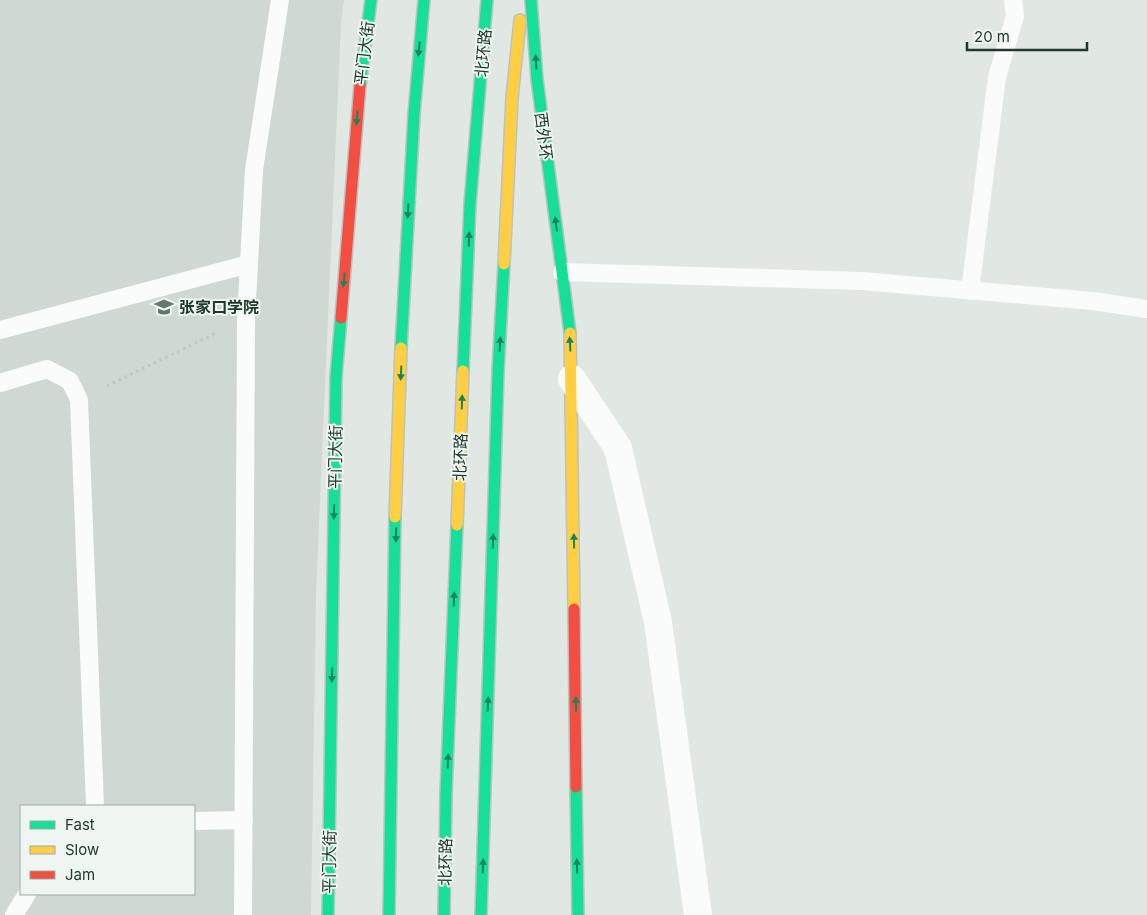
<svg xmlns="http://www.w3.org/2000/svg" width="1147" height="915" font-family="Inter,'Noto Sans SC',sans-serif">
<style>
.built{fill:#cfd8d2;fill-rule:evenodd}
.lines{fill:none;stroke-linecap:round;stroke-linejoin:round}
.fast-casing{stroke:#bbc3bf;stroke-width:14}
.slow-casing{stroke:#bbc3bf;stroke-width:14}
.jam-casing{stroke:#bbc3bf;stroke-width:14}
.path{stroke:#bfc7c3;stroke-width:3;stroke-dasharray:2.5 4;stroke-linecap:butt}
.lane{stroke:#fafbfb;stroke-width:18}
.street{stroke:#fafbfb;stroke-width:28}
.fast{stroke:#16e098;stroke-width:11}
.slow{stroke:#ffcf43;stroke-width:11}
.jam{stroke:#f24e42;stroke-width:11}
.oneway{fill:#1c845d}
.labels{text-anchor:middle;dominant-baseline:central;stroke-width:4;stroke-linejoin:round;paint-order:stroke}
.street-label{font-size:16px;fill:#20392d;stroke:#eff6f1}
.poi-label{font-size:16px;font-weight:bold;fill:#20392d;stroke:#eff6f1;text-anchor:start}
</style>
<rect width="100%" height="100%" fill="#e1e7e3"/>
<!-- built -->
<path class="built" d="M0,0H344L341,23L316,591L311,915H0ZM21,806H194V894H21Z"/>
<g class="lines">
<!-- fast casing -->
<g class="fast-casing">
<g id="fast">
<polyline points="531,0 537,79 570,333"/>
<polyline points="360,85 371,0"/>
<polyline points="401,348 414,114 424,0"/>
<polyline points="463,371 470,204 487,0"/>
<polyline points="576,787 578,915"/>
<polyline points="328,915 336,377 341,318"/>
<polyline points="389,915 395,517"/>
<polyline points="444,915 446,794 457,525"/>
<polyline points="481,915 498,372 504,264"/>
</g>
</g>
<!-- slow casing -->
<g class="slow-casing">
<g id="slow">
<polyline points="504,264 512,98 520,20"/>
<polyline points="570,333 574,609"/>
<polyline points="395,517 401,348"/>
<polyline points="457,525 463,371"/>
</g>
</g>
<!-- jam casing -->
<g class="jam-casing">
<g id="jam">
<polyline points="341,318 360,85"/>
<polyline points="574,609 576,787"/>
</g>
</g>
<!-- path -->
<polyline class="path" points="107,386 216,333"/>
<!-- lane -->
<g class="lane">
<polyline points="562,272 862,281 1093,301 1147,309"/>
<polyline points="970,291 997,77 1015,16 1013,0"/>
<polyline points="0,330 249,264"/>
<polyline points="0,383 47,369 70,381 79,400 95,806"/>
<polyline points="194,821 244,820"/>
<polyline points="14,915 27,894"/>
<polyline points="243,915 246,319 254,170 280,0"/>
</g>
<!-- street -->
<polyline class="street" points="572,379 618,448 658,622 698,915"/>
<!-- fast -->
<use href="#fast" class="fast"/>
<!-- slow -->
<use href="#slow" class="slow"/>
<!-- jam -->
<use href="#jam" class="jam"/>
</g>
<!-- one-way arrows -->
<defs><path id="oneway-solid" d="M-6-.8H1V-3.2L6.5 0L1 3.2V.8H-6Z" transform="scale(1.25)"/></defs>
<g class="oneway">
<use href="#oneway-solid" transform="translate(419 49) rotate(96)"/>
<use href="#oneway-solid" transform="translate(536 62) rotate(-94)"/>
<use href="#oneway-solid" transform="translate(357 118) rotate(95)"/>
<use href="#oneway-solid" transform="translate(408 211) rotate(93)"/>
<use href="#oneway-solid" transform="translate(556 224) rotate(-97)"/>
<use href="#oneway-solid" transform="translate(469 239) rotate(-88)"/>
<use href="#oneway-solid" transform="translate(344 280) rotate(95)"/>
<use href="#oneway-solid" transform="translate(500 344) rotate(-87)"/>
<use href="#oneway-solid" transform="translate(570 344) rotate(-93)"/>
<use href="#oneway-solid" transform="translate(401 373) rotate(93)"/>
<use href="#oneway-solid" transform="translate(462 402) rotate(-88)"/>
<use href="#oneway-solid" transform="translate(334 512) rotate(91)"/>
<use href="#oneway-solid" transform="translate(396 535) rotate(91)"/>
<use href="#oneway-solid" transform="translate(493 541) rotate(-88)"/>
<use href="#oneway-solid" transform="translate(574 541) rotate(-91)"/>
<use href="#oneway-solid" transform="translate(454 599) rotate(-88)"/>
<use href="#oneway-solid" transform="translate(332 675) rotate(91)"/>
<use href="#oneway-solid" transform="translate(488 704) rotate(-88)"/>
<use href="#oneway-solid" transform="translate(576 704) rotate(-91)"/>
<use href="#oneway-solid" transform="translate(448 761) rotate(-88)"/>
<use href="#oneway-solid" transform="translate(483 866) rotate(-88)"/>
<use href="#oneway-solid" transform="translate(577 866) rotate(-91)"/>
</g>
<!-- icons -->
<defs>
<g id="university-bare" transform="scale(1.5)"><path d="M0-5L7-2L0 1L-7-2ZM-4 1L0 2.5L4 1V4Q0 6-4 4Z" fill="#64766d" stroke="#eff6f1" stroke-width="2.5" paint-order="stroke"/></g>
</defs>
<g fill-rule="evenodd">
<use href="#university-bare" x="164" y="307"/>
</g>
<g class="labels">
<!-- street labels -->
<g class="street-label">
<text transform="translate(364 53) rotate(-83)">平门大街</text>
<text transform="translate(483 53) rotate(-85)">北环路</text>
<text transform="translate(544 136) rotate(83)">西外环</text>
<text transform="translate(335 457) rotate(-89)">平门大街</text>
<text transform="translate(460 457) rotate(-88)">北环路</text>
<text transform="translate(329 862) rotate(-89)">平门大街</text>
<text transform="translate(445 862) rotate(-89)">北环路</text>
</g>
<!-- poi labels -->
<g class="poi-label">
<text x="179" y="307">张家口学院</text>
</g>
</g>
<!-- legend -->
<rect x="20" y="805" width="175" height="90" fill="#eff6f1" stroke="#9caaa3"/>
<rect x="30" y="821" width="25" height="8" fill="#16e098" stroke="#9caaa3"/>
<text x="65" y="830" font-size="15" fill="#20392d">Fast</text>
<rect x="30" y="846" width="25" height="8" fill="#ffcf43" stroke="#9caaa3"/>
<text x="65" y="855" font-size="15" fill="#20392d">Slow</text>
<rect x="30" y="871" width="25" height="8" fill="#f24e42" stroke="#9caaa3"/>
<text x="65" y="880" font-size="15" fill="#20392d">Jam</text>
<!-- scale -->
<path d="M967 42v8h120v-8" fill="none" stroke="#20392d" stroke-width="2.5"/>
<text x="974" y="42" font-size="15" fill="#20392d" stroke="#eff6f1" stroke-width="4" paint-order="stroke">20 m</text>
</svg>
